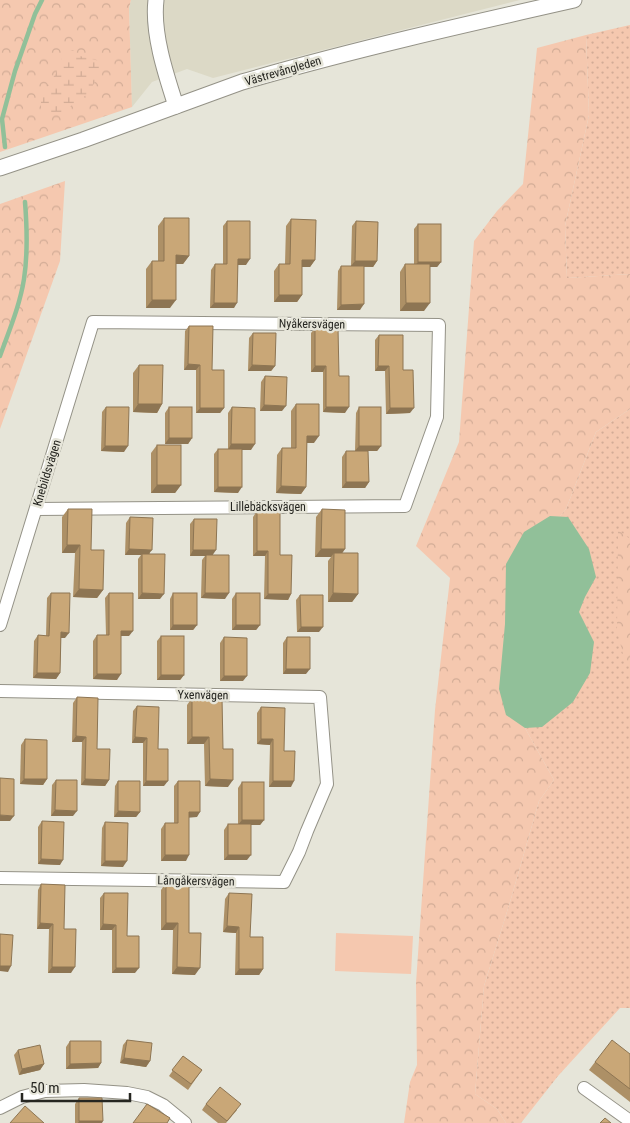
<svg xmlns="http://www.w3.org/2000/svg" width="630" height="1123" font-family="'Roboto Condensed',sans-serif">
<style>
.built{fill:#dcd9c6}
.grass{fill:url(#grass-dots)}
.forest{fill:url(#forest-crowns)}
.wetland{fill:url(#wetland-marsh)}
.garden{fill:#f5c8af}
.water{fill:#91c099}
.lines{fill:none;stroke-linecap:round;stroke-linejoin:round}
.stream{stroke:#91c099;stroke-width:4.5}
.minor-casing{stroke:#949287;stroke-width:14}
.tertiary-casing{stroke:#949287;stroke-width:17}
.minor{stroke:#fff;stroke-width:12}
.tertiary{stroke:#fff;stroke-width:15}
.wall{fill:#ad9066}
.shaded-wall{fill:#8d7553}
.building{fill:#c9a777;stroke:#8d7553}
.labels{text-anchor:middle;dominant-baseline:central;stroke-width:5;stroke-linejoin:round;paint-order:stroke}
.street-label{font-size:12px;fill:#262621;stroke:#e6e5d9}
</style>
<defs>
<pattern id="grass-dots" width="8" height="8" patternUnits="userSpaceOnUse" patternTransform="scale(1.25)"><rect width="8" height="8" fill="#f5c8af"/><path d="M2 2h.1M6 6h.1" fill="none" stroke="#d2ac96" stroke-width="1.8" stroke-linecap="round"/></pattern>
<pattern id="forest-crowns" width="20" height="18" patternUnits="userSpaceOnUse" patternTransform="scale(1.25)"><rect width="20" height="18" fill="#f5c8af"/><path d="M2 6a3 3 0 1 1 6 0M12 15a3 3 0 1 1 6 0" fill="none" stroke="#d2ac96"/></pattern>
<pattern id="wetland-marsh" width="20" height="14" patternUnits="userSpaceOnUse" patternTransform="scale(1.25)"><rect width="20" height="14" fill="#f5c8af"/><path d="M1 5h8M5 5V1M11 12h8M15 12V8" fill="none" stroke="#d2ac96"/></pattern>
</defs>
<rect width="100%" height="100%" fill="#e6e5d9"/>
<!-- built -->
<polygon class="built" points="131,0 520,0 213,78 187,69 152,82 132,107 129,8"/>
<!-- grass -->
<g class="grass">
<polygon points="630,25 630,274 567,278 565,226 589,115 586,35"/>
<polygon points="630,409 630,1008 620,1008 558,1076 521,1123 506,1123 497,1109 475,1094 484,986 510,902 539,801 554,780 515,710 522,563 566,509 596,432"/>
</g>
<!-- forest -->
<g class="forest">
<polygon points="0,0 131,0 129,8 132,107 0,152"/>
<polygon points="586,35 589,115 565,226 567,278 630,274 630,409 596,432 566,509 522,564 515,710 554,780 539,801 510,902 484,986 475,1094 497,1109 506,1123 404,1123 410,1082 417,1065 416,983 435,710 450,578 416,546 459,442 474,241 497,211 523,184 537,48"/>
<polygon points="65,181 60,261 0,429 0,204"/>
<polygon points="618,530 630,539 630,665 626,666 617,631"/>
</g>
<!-- wetland -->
<polygon class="wetland" points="73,50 80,56 103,62 104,64 89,93 72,105 63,112 49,112 41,108 41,97 56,73 59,63 65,53"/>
<!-- garden -->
<polygon class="garden" points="336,933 413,936 411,974 335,971"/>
<!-- water -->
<polygon class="water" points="550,516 568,517 589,549 596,577 585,597 579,612 594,642 590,673 573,702 542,727 525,728 506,715 499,689 505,624 506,564 524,532"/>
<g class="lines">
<!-- stream -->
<g class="stream">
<polyline points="5,147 2,119 15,71 35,14 42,0"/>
<path d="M0,356C9,331 20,305 24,279C28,253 27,227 25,202"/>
</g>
<!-- minor casing -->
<g class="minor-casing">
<g id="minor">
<polyline points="0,625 93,322 439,325 437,417 405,506 36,509"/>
<polyline points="0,691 320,697 327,784 307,831 299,852 284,882 0,878"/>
<polyline points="584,1088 630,1121"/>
<polyline points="0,1108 22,1097 45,1091 84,1090 127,1093 147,1097 163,1105 185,1123"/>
</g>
</g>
<!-- tertiary casing -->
<g class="tertiary-casing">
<g id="tertiary">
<path d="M156,0C152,33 166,75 176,106"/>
<path d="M0,168L83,140L242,82C352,50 463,25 574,0"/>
</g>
</g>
<!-- minor -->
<use href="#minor" class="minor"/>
<!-- tertiary -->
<use href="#tertiary" class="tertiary"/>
</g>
<!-- wall -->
<g class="wall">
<polygon points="164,218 189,256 183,264 176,264 170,308 146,308 146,269 152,261 158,261 158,226"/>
<polygon points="291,219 315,260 310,267 302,267 302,295 297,302 274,302 274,271 279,264 285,264 286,226"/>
<polygon points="227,221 246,265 238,265 234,308 210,308 211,270 215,264 223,264 223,226"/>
<polygon points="356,221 377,261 373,267 364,267 360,310 337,310 338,271 341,266 351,266 352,226"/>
<polygon points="418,224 441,262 437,267 430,267 424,311 400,311 400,272 405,264 414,264 414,229"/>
<polygon points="189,326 224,408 220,413 196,413 196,370 184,370 185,331"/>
<polygon points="315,328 339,376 345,413 323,412 323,372 311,372 311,333"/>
<polygon points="253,333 275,366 271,371 248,371 249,338"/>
<polygon points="379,335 403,370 410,413 386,414 385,371 375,371 375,340"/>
<polygon points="139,365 162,404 157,413 133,412 133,373"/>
<polygon points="265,376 282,411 260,411 261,382"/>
<polygon points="296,404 314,443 307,443 306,487 301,494 276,493 277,455 282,448 291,448 291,411"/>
<polygon points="106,407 124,452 101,451 102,412"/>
<polygon points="169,407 192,438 188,444 165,444 165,413"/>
<polygon points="232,407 251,450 242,450 238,493 214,492 214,454 218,449 228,449 228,413"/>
<polygon points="359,407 381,446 377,451 368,451 369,482 365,488 342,488 342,457 346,451 355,451 356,413"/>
<polygon points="157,445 181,485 175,493 151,493 151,453"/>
<polygon points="68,509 91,550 103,590 97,598 73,597 75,553 62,553 62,517"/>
<polygon points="322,509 342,553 358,594 352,602 328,602 328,561 331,557 315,557 316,517"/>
<polygon points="257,511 280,555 291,594 288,600 264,599 265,556 253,556 253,517"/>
<polygon points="130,517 150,554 160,599 138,599 138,559 141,555 125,555 126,523"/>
<polygon points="194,519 213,555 225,599 201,598 202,560 205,556 190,556 190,524"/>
<polygon points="51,593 65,638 61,638 60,673 56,679 33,678 34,641 38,635 46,636 47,598"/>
<polygon points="109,593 129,636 121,636 117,680 93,679 93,641 97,635 106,635 105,598"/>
<polygon points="173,593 197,625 193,630 170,630 170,599"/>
<polygon points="236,593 260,625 256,630 232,630 232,599"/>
<polygon points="300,595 319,632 297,632 296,600"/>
<polygon points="161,636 184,675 180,680 157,680 157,641"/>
<polygon points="224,637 243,681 220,681 220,643"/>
<polygon points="287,637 306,674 283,674 283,643"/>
<polygon points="77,697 109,780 105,786 81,785 82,742 72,742 73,703"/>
<polygon points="192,698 223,749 228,787 205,786 204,744 187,744 187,705"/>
<polygon points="137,706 164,786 143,786 143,743 132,743 133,711"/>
<polygon points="261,707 284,751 291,787 269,787 270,745 257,744 257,713"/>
<polygon points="25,739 47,779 43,785 20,784 21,745"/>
<polygon points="56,780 73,816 51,816 52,785"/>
<polygon points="118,781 140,812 136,817 114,817 115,786"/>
<polygon points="178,781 197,817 189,817 186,861 161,861 161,829 165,823 174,823 174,786"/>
<polygon points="242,782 264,820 260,825 251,825 247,860 224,860 224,830 228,824 238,824 238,788"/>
<polygon points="42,821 60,865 38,864 38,827"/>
<polygon points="105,822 123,867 101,866 102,828"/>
<polygon points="166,883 189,933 195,975 172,974 173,930 161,930 161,890"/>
<polygon points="41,884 64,929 71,973 48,973 49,929 37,929 38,890"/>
<polygon points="104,893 127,936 135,973 112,973 112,930 100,930 100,898"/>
<polygon points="229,893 250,937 263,969 259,975 235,975 236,933 223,932 225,899"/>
<polygon points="127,1040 150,1061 146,1067 120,1063 123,1045"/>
<polygon points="70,1041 101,1063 98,1068 66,1069 66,1047"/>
<polygon points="18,1050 44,1064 40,1070 19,1075 14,1055"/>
<polygon points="630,1054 630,1102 589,1070 595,1062"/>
<polygon points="183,1056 202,1070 188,1090 169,1076"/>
<polygon points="79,1098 102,1123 75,1123 75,1104"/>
<polygon points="206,1104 237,1110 226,1123 218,1123 202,1110"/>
</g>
<!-- shaded-wall -->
<g class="shaded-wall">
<polygon points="176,255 189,256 183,264 170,264"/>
<polygon points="238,259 250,259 246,265 234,265"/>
<polygon points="302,260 315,260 310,267 297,267"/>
<polygon points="355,261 377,261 373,267 351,266"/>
<polygon points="418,262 441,262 437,267 414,267"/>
<polygon points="279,295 302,295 297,302 274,302"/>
<polygon points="152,300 176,300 170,308 146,308"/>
<polygon points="214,303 237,303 234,308 210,308"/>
<polygon points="406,303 430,303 424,311 400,311"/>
<polygon points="364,304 360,310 337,310 341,305"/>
<polygon points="188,364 200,365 196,370 184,370"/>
<polygon points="252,365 275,366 271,371 248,371"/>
<polygon points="315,366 326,366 323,372 311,372"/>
<polygon points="378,366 389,366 385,371 375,371"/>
<polygon points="138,404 162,404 157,413 133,412"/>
<polygon points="264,405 286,406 282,411 260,411"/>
<polygon points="326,407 349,407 345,413 323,412"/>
<polygon points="200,408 224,408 220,413 196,413"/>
<polygon points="390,408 414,408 410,413 386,414"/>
<polygon points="307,436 319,436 314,443 302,443"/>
<polygon points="169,438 192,438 188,444 165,444"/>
<polygon points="231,444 255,444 251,450 228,450"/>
<polygon points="105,446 128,446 124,452 101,451"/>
<polygon points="359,446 381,446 377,451 355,451"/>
<polygon points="346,482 369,482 365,488 342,488"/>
<polygon points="157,485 181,485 175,493 151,493"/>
<polygon points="281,486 306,487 301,494 276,493"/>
<polygon points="218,487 242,487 238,493 214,492"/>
<polygon points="67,545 80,545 75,553 62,553"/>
<polygon points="129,549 152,550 148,555 142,554 141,555 125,555"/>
<polygon points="321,549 345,549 339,558 334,553 331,557 315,557"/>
<polygon points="193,550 216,550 212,556 190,556"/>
<polygon points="257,551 268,551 265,556 253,556"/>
<polygon points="79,589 103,590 97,598 73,597"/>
<polygon points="142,593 164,594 160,599 138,599"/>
<polygon points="205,593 229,593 225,599 201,598"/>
<polygon points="333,593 358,594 352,602 328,602"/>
<polygon points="268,594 291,594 288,600 264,599"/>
<polygon points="173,625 197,625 193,630 170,630"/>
<polygon points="236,625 260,625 256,630 232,630"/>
<polygon points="301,627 323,627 319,632 297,632"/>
<polygon points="121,631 133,631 129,636 117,636"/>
<polygon points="61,632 69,633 65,638 57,638"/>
<polygon points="286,669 310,669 306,674 283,674"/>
<polygon points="37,673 60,673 56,679 33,678"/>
<polygon points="97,674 121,674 117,680 93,679"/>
<polygon points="161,675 184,675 180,680 157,680"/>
<polygon points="224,676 247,676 243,681 220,681"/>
<polygon points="76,736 86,737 82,742 72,742"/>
<polygon points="135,737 147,738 143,743 132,743"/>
<polygon points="192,737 209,737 204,744 187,744"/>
<polygon points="261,739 273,739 270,745 257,744"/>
<polygon points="24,779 47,779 43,785 20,784"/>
<polygon points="85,779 109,780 105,786 81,785"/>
<polygon points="210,779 233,780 228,787 205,786"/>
<polygon points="146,781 168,781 164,786 143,786"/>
<polygon points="273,781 294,781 291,787 269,787"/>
<polygon points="55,810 77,811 73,816 51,816"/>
<polygon points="118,811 140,812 136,817 114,817"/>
<polygon points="189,812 200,812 197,817 185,818"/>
<polygon points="0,815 14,816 10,821 0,821"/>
<polygon points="242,820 264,820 260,825 238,825"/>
<polygon points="165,855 189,855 186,861 161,861"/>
<polygon points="228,855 251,855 247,860 224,860"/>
<polygon points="41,859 63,860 60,865 38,864"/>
<polygon points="105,861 127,861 123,867 101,866"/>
<polygon points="40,923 53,924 49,929 37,929"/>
<polygon points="166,923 178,923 173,930 161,930"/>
<polygon points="103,924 116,925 112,930 100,930"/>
<polygon points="227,926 239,927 236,933 223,932"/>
<polygon points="0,966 11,966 8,972 0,971"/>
<polygon points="52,967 75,967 71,973 48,973"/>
<polygon points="177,967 200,968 195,975 172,974"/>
<polygon points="116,968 139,968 135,973 112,973"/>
<polygon points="239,969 263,969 259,975 235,975"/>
<polygon points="124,1058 150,1061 146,1067 120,1063"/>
<polygon points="101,1063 98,1068 66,1069 70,1064"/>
<polygon points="44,1064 40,1070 19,1075 22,1069"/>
<polygon points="79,1121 103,1121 102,1123 78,1123"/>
</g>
<!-- building -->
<g class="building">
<polygon points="164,218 189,218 189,256 176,255 176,300 152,300 152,261 164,261"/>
<polygon points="291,219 316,220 315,260 302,260 302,295 279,295 279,264 290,264"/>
<polygon points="227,221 250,221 250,259 238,259 237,303 214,303 215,264 227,264"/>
<polygon points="356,221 378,222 377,261 355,261"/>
<rect x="418" y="224" width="23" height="38"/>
<polygon points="405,264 430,264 430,303 406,303"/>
<polygon points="341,266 364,266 364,304 341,305"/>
<polygon points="189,326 213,326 212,370 224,370 224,408 200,408 200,365 188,364"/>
<polygon points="315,328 338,328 339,376 349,376 349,407 326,407 326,366 315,366"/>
<polygon points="253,333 276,333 275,366 252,365"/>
<polygon points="379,335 403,335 403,370 413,370 414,408 390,408 389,366 378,366"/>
<polygon points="139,365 163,365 162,404 138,404"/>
<polygon points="265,376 287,377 286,406 264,405"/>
<polygon points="296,404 319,404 319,436 307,436 306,487 281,486 282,448 296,448"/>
<polygon points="106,407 129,407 128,446 105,446"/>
<rect x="169" y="407" width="23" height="31"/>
<polygon points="232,407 255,408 255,444 231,444"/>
<rect x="359" y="407" width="22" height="39"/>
<rect x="157" y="445" width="24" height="40"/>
<rect x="218" y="449" width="24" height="38"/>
<polygon points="346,451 368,451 369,482 346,482"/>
<polygon points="68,509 92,509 91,550 104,550 103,590 79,589 80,545 67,545"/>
<polygon points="322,509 345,510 345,549 321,549"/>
<polygon points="257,511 280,512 280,555 292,555 291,594 268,594 268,551 257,551"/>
<polygon points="130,517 153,518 152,550 129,549"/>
<polygon points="194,519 217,519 216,550 193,550"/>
<polygon points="334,553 358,553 358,594 333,593"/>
<polygon points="142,554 165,554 164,594 142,593"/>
<polygon points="206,555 229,555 229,593 205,593"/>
<polygon points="51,593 70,593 69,633 61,632 60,673 37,673 38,635 49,636"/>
<polygon points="109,593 133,593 133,631 121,631 121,674 97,674 97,635 109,635"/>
<rect x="173" y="593" width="24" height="32"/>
<rect x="236" y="593" width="24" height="32"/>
<polygon points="300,595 323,595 323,627 301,627"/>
<rect x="161" y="636" width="23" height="39"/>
<polygon points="224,637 247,638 247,676 224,676"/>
<polygon points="287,637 310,637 310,669 286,669"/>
<polygon points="77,697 98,698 97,749 110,749 109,780 85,779 86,737 76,736"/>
<polygon points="192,698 222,698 223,749 233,749 233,780 210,779 209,737 192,737"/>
<polygon points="137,706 159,707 158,749 168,749 168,781 146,781 147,738 135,737"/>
<polygon points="261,707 285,708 284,751 295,751 294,781 273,781 273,739 261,739"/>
<polygon points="25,739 47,740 47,779 24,779"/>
<polygon points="0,778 14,779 14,816 0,815"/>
<polygon points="56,780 77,780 77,811 55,810"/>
<polygon points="118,781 140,781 140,812 118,811"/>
<polygon points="178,781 200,781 200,812 189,812 189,855 165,855 165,823 178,823"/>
<rect x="242" y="782" width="22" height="38"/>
<polygon points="42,821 64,822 63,860 41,859"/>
<polygon points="105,822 128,823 127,861 105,861"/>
<rect x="228" y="824" width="23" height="31"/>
<polygon points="166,883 189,883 189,933 201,933 200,968 177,967 178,923 166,923"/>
<polygon points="41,884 65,885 64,929 76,929 75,967 52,967 53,924 40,923"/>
<polygon points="104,893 128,893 127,936 139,936 139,968 116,968 116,925 103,924"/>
<polygon points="229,893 252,894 250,937 263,937 263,969 239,969 239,927 227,926"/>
<polygon points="0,934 13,935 11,966 0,966"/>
<polygon points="127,1040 152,1043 150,1061 124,1058"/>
<polygon points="612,1040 630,1054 630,1089 595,1062"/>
<polygon points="70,1041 101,1041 101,1063 70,1064"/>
<polygon points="40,1045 44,1064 22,1069 18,1050"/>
<polygon points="183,1056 202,1070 191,1084 172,1070"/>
<polygon points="220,1087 241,1104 227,1121 206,1104"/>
<polygon points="79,1098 102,1098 103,1121 79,1121"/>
<polygon points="147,1104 170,1118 167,1123 133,1123"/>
<polygon points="25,1106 44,1123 10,1123"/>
<polygon points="605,1118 611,1123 600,1123"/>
</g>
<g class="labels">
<!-- street labels -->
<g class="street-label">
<text transform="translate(283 71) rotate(-16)">Västrevångleden</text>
<text transform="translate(312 324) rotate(1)">Nyåkersvägen</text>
<text transform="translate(47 473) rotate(-73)">Knebildsvägen</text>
<text x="268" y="507">Lillebäcksvägen</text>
<text transform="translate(203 695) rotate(1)">Yxenvägen</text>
<text transform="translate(196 881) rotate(1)">Långåkersvägen</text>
</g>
</g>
<!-- scale -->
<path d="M22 1093v8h108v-8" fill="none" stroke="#262621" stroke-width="2.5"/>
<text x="30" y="1093" font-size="15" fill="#262621" stroke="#e6e5d9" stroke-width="4" paint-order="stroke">50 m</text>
</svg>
